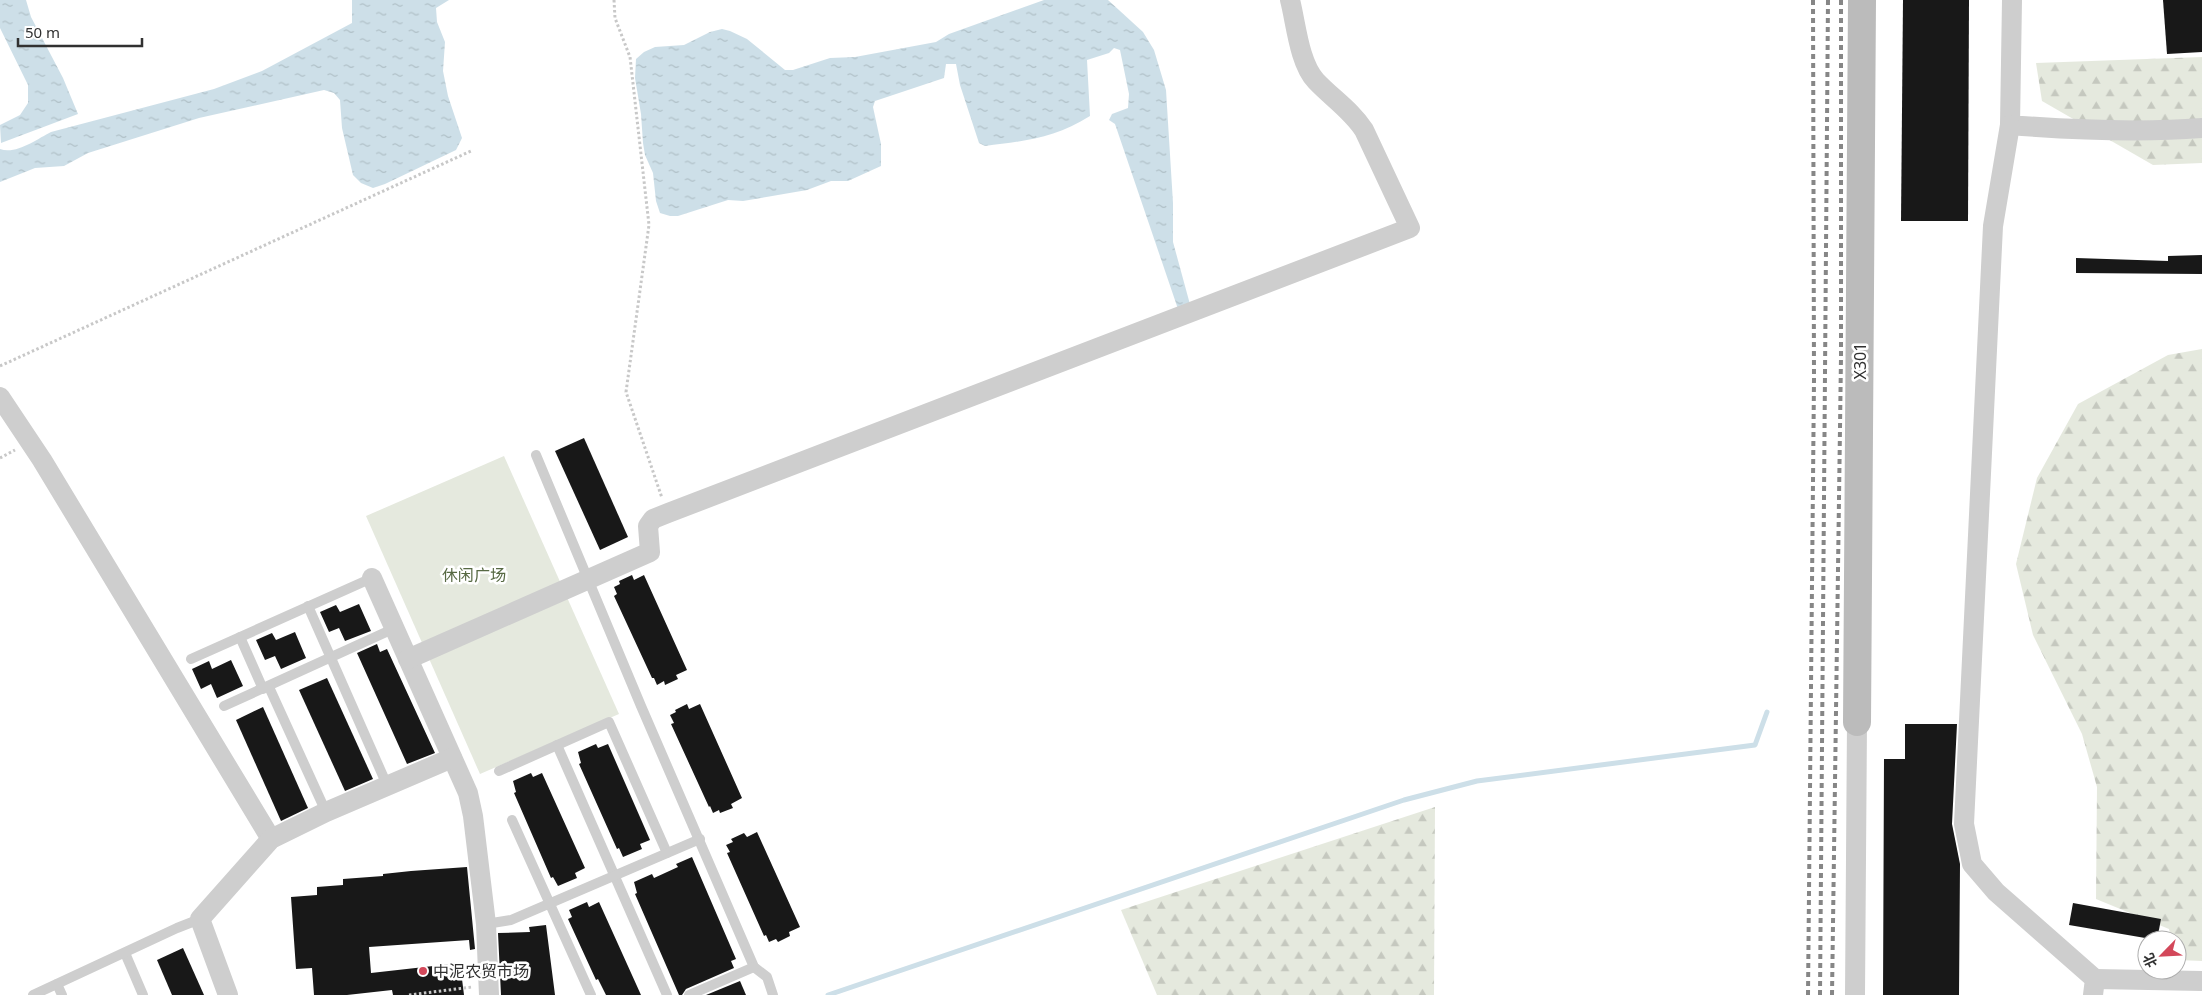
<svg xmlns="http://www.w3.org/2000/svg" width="2202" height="995" font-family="'Noto Sans','Noto Sans SC',sans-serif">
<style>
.green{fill:#e5e9de}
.forest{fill:url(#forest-firs)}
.water{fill:url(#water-ripples)}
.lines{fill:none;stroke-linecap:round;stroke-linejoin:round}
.stream{stroke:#cddfe8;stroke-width:5}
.building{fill:#181818}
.path{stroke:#c8c8c8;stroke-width:3;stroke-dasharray:2.5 2.5;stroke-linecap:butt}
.lane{stroke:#cecece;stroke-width:10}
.street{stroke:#cecece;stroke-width:20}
.secondary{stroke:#bbb;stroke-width:28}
.rail{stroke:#868686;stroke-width:4;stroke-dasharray:5 4;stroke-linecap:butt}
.poi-dot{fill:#d3485a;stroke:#fff;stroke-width:2}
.labels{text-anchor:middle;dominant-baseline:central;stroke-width:5;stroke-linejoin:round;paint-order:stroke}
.street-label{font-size:16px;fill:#313131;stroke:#fff}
.park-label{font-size:16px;fill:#576943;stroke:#fff}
.poi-label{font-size:16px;fill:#313131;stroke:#fff;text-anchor:start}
</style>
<defs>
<pattern id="forest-firs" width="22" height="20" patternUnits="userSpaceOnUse" patternTransform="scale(1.25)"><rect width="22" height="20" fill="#e5e9de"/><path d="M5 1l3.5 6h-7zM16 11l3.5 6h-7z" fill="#c5c8bf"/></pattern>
<pattern id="water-ripples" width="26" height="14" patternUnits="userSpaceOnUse" patternTransform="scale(1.25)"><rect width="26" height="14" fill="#cddfe8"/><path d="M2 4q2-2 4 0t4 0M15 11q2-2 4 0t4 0" fill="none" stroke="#b0c0c7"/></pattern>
</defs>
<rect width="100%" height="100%" fill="#fff"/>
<!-- green -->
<polygon class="green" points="504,456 619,714 480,774 366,516"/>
<!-- forest -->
<g class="forest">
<polygon points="2202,57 2202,163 2153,165 2042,101 2036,63"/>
<polygon points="2202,349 2202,961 2177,960 2177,940 2171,940 2169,929 2096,899 2097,787 2082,734 2033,635 2016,564 2037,478 2078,404 2168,355"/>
<polygon points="1435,807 1434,995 1157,995 1121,910"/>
</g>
<!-- water -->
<g class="water">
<polygon points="0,0 26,0 31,17 63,78 78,114 1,143 0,125 20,115 28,103 28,85 0,28"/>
<path d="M352,0H449L436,8L437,22L445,42L443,71L448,96L462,138L456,150L385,184L373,188L361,183L353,175L342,128L340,100L334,93L324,90L199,118L88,153L64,166L35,168L0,182V149C16,155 37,139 51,132L214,89L262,71L352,23Z"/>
<path d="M1044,0H1108L1143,32L1154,50L1166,90L1173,203V242L1191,308L1178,309L1115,124L1109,120L1112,114L1128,108L1129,94L1120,50L1114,48L1109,53L1087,60L1090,116C1055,138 1025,141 985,146L979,143L960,85L956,64H946L944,78L875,101L873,107L881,144V166L848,181H831L807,190L743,201L728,200L678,216H670L660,213L656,201L653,173L645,155L643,143L641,114L635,78L636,59L644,52L655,47L684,45L710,32L722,29L730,31L747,39L785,70H793L830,58L855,57L936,42L949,34Z"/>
</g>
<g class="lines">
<!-- stream -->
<polyline class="stream" points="828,995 1404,800 1477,781 1755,745 1767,712"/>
</g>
<!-- building -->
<g class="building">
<polygon points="1903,0 1969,0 1968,221 1901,221"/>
<polygon points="2163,0 2202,0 2202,52 2167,54"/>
<polygon points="2202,255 2202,274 2076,273 2076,258 2168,261 2168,256"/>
<polygon points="584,438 628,537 600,550 555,451"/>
<polygon points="632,575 634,580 644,575 687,670 676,675 678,679 665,685 664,681 657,685 654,678 652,678 614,596 617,594 614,587 620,584 619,581"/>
<polygon points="359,604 371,631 345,641 339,628 329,632 320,612 336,605 340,612"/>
<polygon points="295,632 306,658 281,669 275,656 265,660 256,640 272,633 276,640"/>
<polygon points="377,644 380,652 387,649 435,753 407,764 357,653"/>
<polygon points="231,660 243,686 217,698 211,684 201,689 192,669 209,661 212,669"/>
<polygon points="327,678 373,779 345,791 299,690"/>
<polygon points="687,704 689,709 700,704 742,798 731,804 733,808 720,813 719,810 713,813 710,806 709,807 671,724 674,723 670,715 676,712 675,710"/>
<polygon points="263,707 308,808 281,821 236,720"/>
<polygon points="1905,724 1957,724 1952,824 1960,864 1959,995 1883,995 1884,759 1905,759"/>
<polygon points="596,744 598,748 608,744 650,840 640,844 642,849 623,857 619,848 617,849 579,764 581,763 578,752"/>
<polygon points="531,773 533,777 542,773 585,868 575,873 577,878 558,886 553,877 551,878 514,793 516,792 513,781"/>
<polygon points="757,832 800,927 789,932 790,936 778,942 776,939 769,942 766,935 764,936 727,853 730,852 726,845 733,842 731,839 744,833 747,837"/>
<polygon points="692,857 736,959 731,961 734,968 686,989 682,995 679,995 635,894 637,893 634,882 652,874 654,878 678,867 676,864"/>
<polygon points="467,867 475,949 470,950 469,940 369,947 371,973 460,963 464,995 393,995 392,990 347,995 314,995 312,968 296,969 291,897 317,895 317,887 343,885 343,879 383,876 383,874 411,871"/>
<polygon points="587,902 589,907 599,902 641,995 606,995 598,979 596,980 568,919 572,917 569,910"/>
<polygon points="2073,903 2161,919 2157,940 2069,925"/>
<polygon points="546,925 555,995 501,995 498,933 530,932 529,927"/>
<polygon points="183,948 204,995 172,995 157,960"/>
<polygon points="740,981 746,995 706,995"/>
</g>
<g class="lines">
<!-- path -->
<g class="path">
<polyline points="614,0 615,18 630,57 649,225 626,392 662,498"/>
<polyline points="0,366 471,151"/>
<polyline points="0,458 15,450"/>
<polyline points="409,995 472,987"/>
</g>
<!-- lane -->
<g class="lane">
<polyline points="536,455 641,706 754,967 767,977 773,995"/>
<polyline points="308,606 387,785"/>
<polyline points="240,637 263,689"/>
<polyline points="191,659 372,578"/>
<polyline points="269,687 326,812"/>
<polyline points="224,706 395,628"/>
<polyline points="557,745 667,995"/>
<polyline points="499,771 609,722 667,853"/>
<polyline points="512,820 591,995"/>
<polyline points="486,924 511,920 700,839"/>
<polyline points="125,953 143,995"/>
<polyline points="57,984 62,995"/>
<polyline points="33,995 177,928 200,919"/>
<polyline points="689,995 754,967"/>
</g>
<!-- street -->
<g class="street">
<path d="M2012,0L2010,125C2074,130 2137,133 2202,128"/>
<polyline points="2010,125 1993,226 1964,824 1972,864 1996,892 2095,979 2093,995"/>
<polyline points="0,397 42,460 271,839"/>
<polyline points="372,578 468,793 473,816 486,924 489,995"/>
<path d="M408,659L650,552L648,526L653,519L668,513L1410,228L1364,130C1351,110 1332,98 1316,81C1299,63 1296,23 1290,0"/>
<polyline points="2095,979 2202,981"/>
<polyline points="228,995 200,919 271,839 326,812 452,758"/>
<polyline points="1855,995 1857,722"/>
</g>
<!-- secondary -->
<polyline class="secondary" points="1857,722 1862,0"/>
<!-- rail -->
<g class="rail">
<polyline points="1808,995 1814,379 1813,0"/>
<polyline points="1820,995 1828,0"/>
<polyline points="1832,995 1841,357 1841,0"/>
</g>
</g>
<!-- markers -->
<circle class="poi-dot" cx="423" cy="971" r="5"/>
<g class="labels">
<!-- street labels -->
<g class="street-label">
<text transform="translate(1860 361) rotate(-90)">X301</text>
</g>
<!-- park labels -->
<g class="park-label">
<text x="474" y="575">休闲广场</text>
</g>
<!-- poi labels -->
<g class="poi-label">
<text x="433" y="971">中泥农贸市场</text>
</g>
</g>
<!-- north arrow -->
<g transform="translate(2162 955) rotate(246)"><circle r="24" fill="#ffffff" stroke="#adadad"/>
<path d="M0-4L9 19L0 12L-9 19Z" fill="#d3485a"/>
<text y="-8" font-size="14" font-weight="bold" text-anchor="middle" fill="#313131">北</text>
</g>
<!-- scale -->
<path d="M18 38v8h124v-8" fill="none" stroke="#313131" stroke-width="2.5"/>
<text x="25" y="38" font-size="15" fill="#313131" stroke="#ffffff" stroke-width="4" paint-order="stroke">50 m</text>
</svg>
